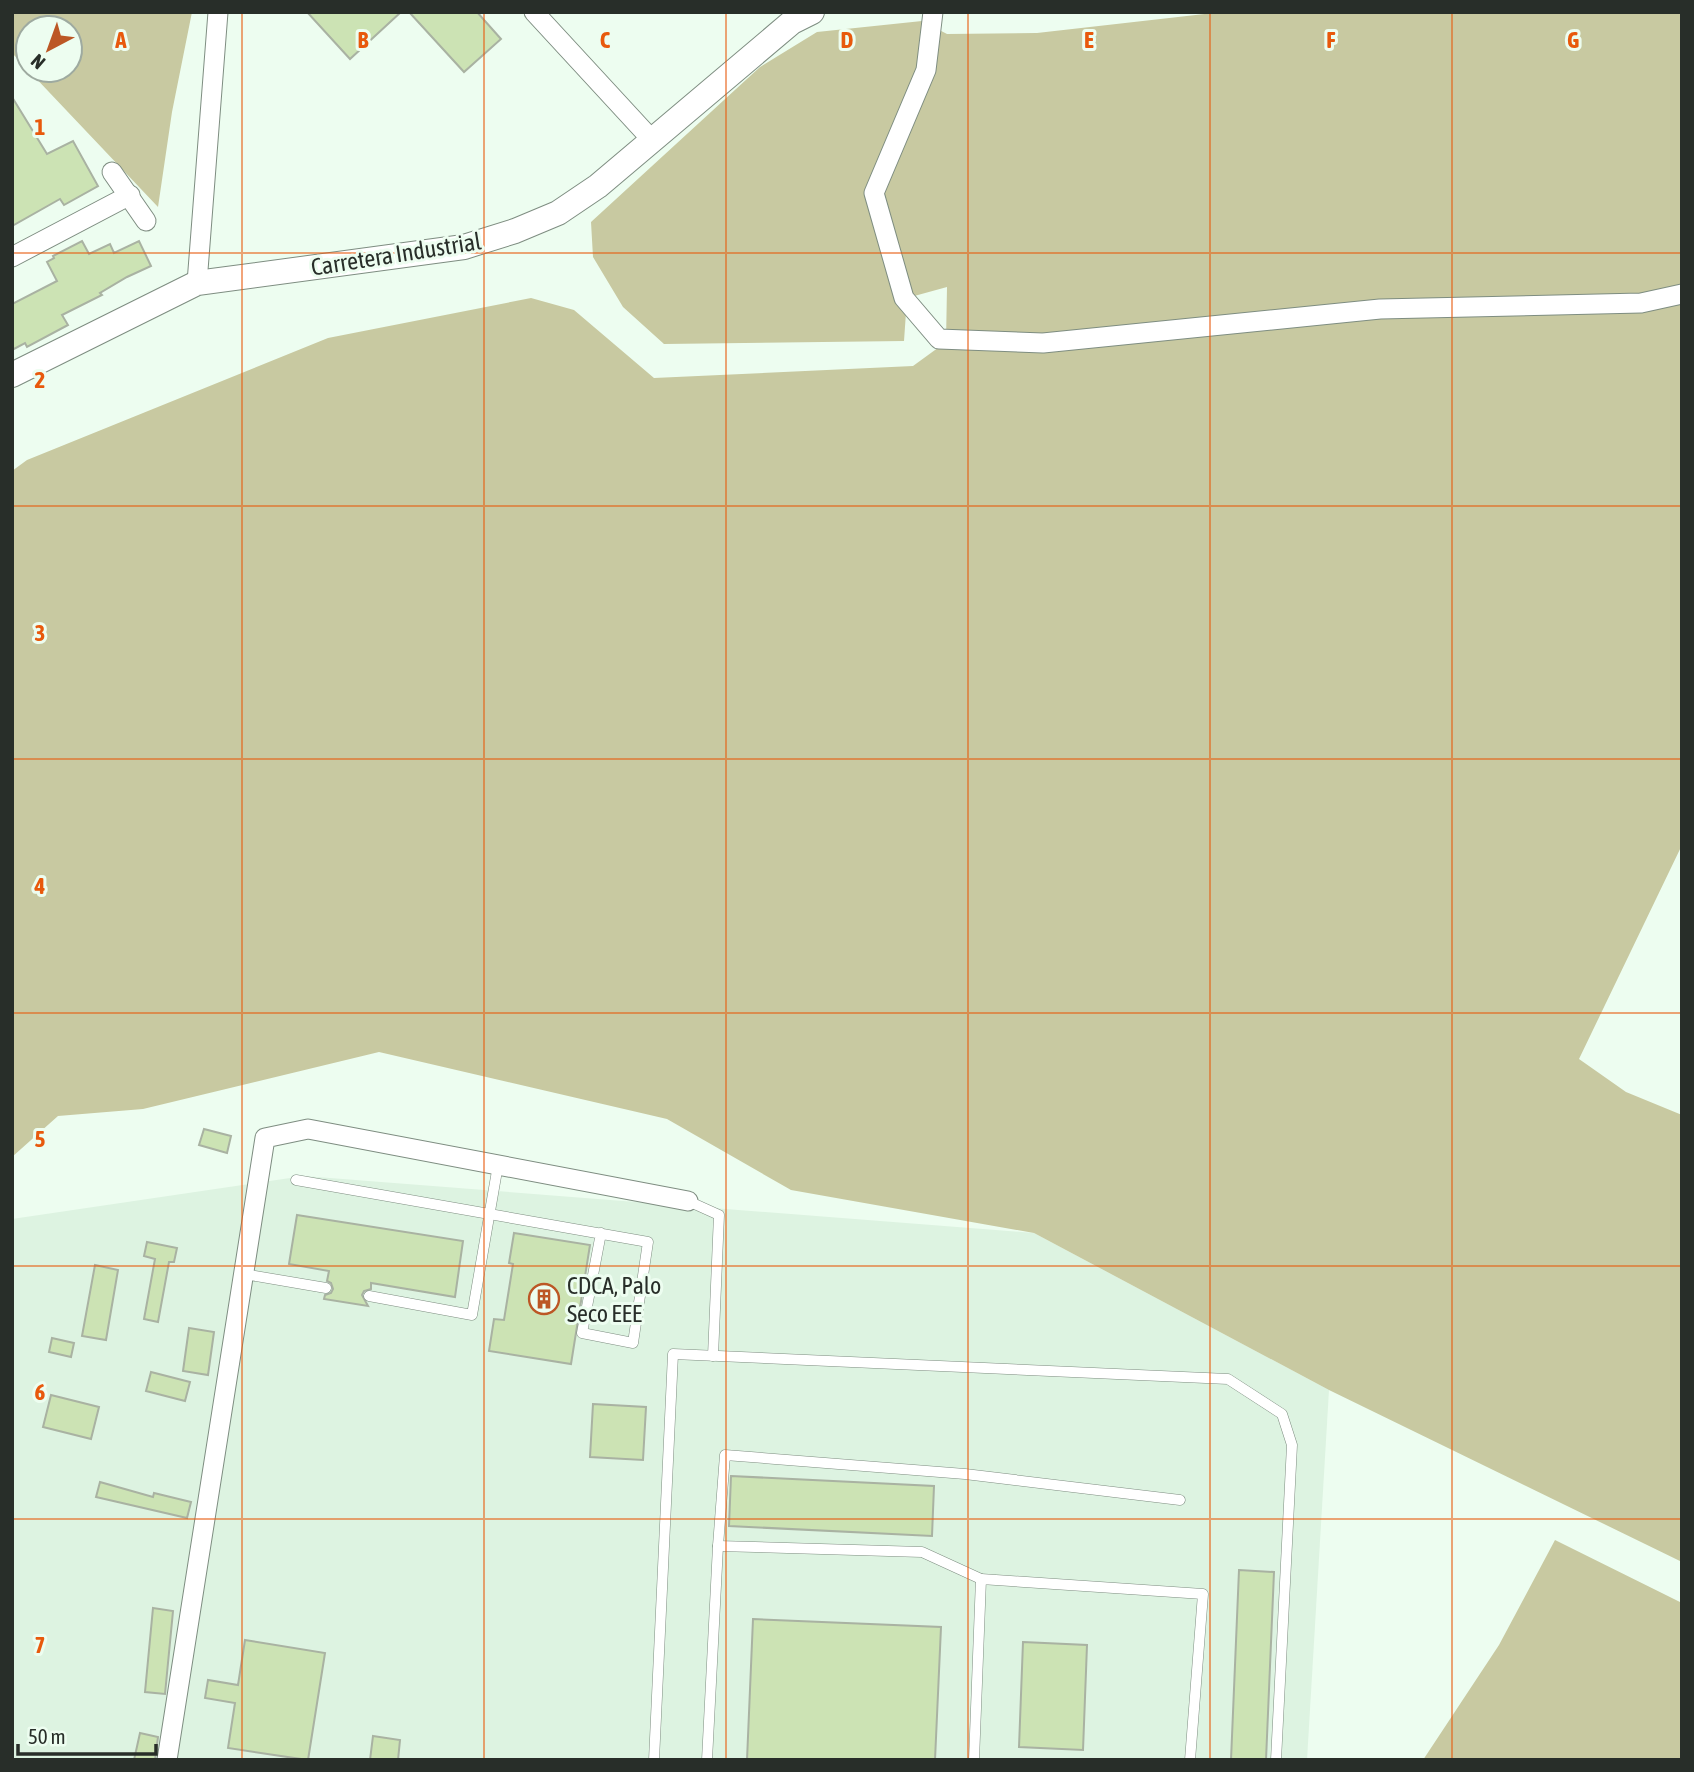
<svg xmlns="http://www.w3.org/2000/svg" width="1694" height="1772" font-family="'Asap Condensed',sans-serif">
<style>
.built{fill:#ddf3e1}
.green{fill:#c8c9a1;fill-rule:evenodd}
.building{fill:#cce3b4;stroke:#a9b2a2;stroke-width:2}
.lines{fill:none;stroke-linecap:round;stroke-linejoin:round}
.service-casing{stroke:#7e8d81;stroke-width:11}
.minor-casing{stroke:#7e8d81;stroke-width:21}
.tertiary-casing{stroke:#7e8d81;stroke-width:26}
.service{stroke:#fff;stroke-width:10}
.minor{stroke:#fff;stroke-width:19}
.tertiary{stroke:#fff;stroke-width:24}
.grid{fill:none;stroke:#e8590c;stroke-width:2;stroke-opacity:0.55}
.labels{text-anchor:middle;dominant-baseline:central;stroke-width:6;stroke-linejoin:round;paint-order:stroke}
.street-label{font-size:24px;fill:#282e29;stroke:#edfdf0}
.poi-label{font-size:24px;fill:#282e29;stroke:#edfdf0;text-anchor:start}
.grid-label{font-size:23px;text-anchor:middle;font-weight:bold;fill:#e8590c;stroke:#edfdf0;stroke-width:6;stroke-linejoin:round;paint-order:stroke}
</style>
<rect width="100%" height="100%" fill="#edfdf0"/>
<!-- built -->
<polygon class="built" points="304,1176 1034,1233 1329,1390 1307,1760 12,1760 12,1219"/>
<!-- green -->
<g class="green">
<path d="M12,12H192L172,112L158,207L12,53ZM28,28H70V70H28Z"/>
<polygon points="1222,12 1682,12 1682,845 1579,1059 1626,1092 1682,1115 1682,1562 1329,1390 1034,1233 791,1190 667,1119 379,1052 143,1109 58,1116 12,1157 12,471 27,460 328,338 531,298 574,310 654,378 913,366 946,342 947,287 907,298 904,341 664,344 623,307 593,257 591,222 760,67 817,32 922,21 947,34 1037,33"/>
<polygon points="1555,1540 1682,1603 1682,1760 1423,1760 1499,1645"/>
</g>
<!-- building -->
<g class="building">
<polygon points="307,12 401,12 350,59"/>
<polygon points="409,12 477,12 501,39 464,72"/>
<polygon points="12,97 47,154 73,141 98,186 64,205 60,199 12,226"/>
<polygon points="82,241 89,254 110,244 114,253 139,241 151,266 127,277 100,293 102,295 62,315 68,325 27,347 25,343 12,350 12,304 57,281 47,262 54,258 53,256"/>
<polygon points="204,1129 231,1136 227,1153 199,1145"/>
<polygon points="297,1215 463,1241 455,1297 371,1283 371,1289 364,1291 362,1295 368,1306 324,1299 325,1295 331,1293 333,1289 331,1283 327,1281 329,1271 289,1264"/>
<polygon points="514,1233 590,1245 571,1364 489,1351 494,1319 504,1320 513,1264 509,1263"/>
<polygon points="147,1242 177,1248 174,1262 169,1262 158,1322 144,1319 155,1259 144,1256"/>
<polygon points="95,1265 118,1270 106,1340 82,1336"/>
<polygon points="189,1328 214,1332 208,1375 183,1371"/>
<polygon points="52,1338 74,1343 71,1357 49,1352"/>
<polygon points="151,1372 190,1382 185,1401 146,1391"/>
<polygon points="51,1395 99,1407 91,1439 43,1427"/>
<polygon points="593,1404 646,1407 643,1460 590,1457"/>
<polygon points="731,1476 934,1486 932,1536 729,1526"/>
<polygon points="100,1482 153,1497 154,1493 191,1502 187,1518 96,1497"/>
<polygon points="1239,1570 1274,1572 1266,1760 1231,1760"/>
<polygon points="153,1608 173,1611 165,1694 145,1692"/>
<polygon points="753,1619 941,1627 935,1760 747,1760"/>
<polygon points="245,1640 325,1653 308,1760 228,1748 235,1703 205,1698 208,1680 238,1685"/>
<polygon points="1023,1642 1087,1645 1083,1750 1019,1747"/>
<polygon points="140,1733 158,1737 155,1760 134,1760"/>
<polygon points="373,1736 400,1740 398,1760 370,1760"/>
</g>
<g class="lines">
<!-- service casing -->
<g class="service-casing">
<g id="service">
<polyline points="296,1180 648,1242 633,1343 582,1333 601,1233"/>
<polyline points="688,1201 719,1215 713,1356"/>
<polyline points="244,1274 326,1288"/>
<polyline points="369,1296 472,1315 498,1165"/>
<polyline points="718,1546 922,1552 981,1579"/>
<polyline points="654,1760 673,1354 1228,1379 1282,1414 1292,1445 1276,1760"/>
<polyline points="707,1760 718,1546 725,1455 965,1474 1180,1500"/>
<polyline points="974,1760 981,1579 1203,1594 1190,1760"/>
</g>
</g>
<!-- minor casing -->
<g class="minor-casing">
<g id="minor">
<polyline points="534,12 652,140"/>
<polyline points="933,12 926,70 874,193 904,298 939,339 1043,343 1380,309 1641,303 1682,294"/>
<polyline points="112,172 146,221"/>
<polyline points="12,257 130,195"/>
<polyline points="197,283 218,12"/>
<polyline points="167,1760 265,1138 308,1129 688,1201"/>
</g>
</g>
<!-- tertiary casing -->
<g class="tertiary-casing">
<polyline id="tertiary" points="12,375 197,283 464,247 515,231 558,213 598,186 792,22 812,12"/>
</g>
<!-- service -->
<use href="#service" class="service"/>
<!-- minor -->
<use href="#minor" class="minor"/>
<!-- tertiary -->
<use href="#tertiary" class="tertiary"/>
</g>
<!-- grid -->
<path class="grid" d="M242,12V1760M484,12V1760M726,12V1760M968,12V1760M1210,12V1760M1452,12V1760M12,253H1682M12,506H1682M12,759H1682M12,1013H1682M12,1266H1682M12,1519H1682"/>
<!-- icons -->
<defs>
<g id="building-ring" transform="scale(1.575)"><circle r="9.5" fill="#edfdf0" stroke="#bc5725" stroke-width="1.5"/><path d="M-4-6H4V6H1V3H-1V6H-4ZM-2.5-4.3h1.7v1.8h-1.7ZM.8-4.3h1.7v1.8H.8ZM-2.5-1h1.7V.8h-1.7ZM.8-1h1.7V.8H.8Z" fill="#bc5725"/></g>
</defs>
<g fill-rule="evenodd">
<use href="#building-ring" x="544" y="1299"/>
</g>
<g class="labels">
<!-- street labels -->
<g class="street-label">
<text transform="translate(396 254) rotate(-9)">Carretera Industrial</text>
</g>
<!-- poi labels -->
<g class="poi-label">
<text x="567" y="1285">CDCA, Palo<tspan x="567" dy="28">Seco EEE</tspan></text>
</g>
</g>
<g class="grid-label">
<text x="121" y="48">A</text>
<text x="363" y="48">B</text>
<text x="605" y="48">C</text>
<text x="847" y="48">D</text>
<text x="1089" y="48">E</text>
<text x="1331" y="48">F</text>
<text x="1573" y="48">G</text>
<text x="40" y="135">1</text>
<text x="40" y="388">2</text>
<text x="40" y="641">3</text>
<text x="40" y="894">4</text>
<text x="40" y="1147">5</text>
<text x="40" y="1400">6</text>
<text x="40" y="1653">7</text>
</g>
<!-- border -->
<rect width="1694" height="1772" fill="none" stroke="#282e29" stroke-width="28"/>
<!-- north arrow -->
<g transform="translate(49 49) rotate(221)"><circle r="33" fill="#edfdf0" stroke="#9eaaa0" stroke-width="2"/>
<path d="M0-5L12 26L0 18L-12 26Z" fill="#bc5725"/>
<text y="-10" font-size="19" font-weight="bold" text-anchor="middle" fill="#282e29">N</text>
</g>
<!-- scale -->
<path d="M18 1744v10h138v-10" fill="none" stroke="#282e29" stroke-width="3.5"/>
<text x="28" y="1744" font-size="21" fill="#282e29" stroke="#edfdf0" stroke-width="5" paint-order="stroke">50 m</text>
</svg>
